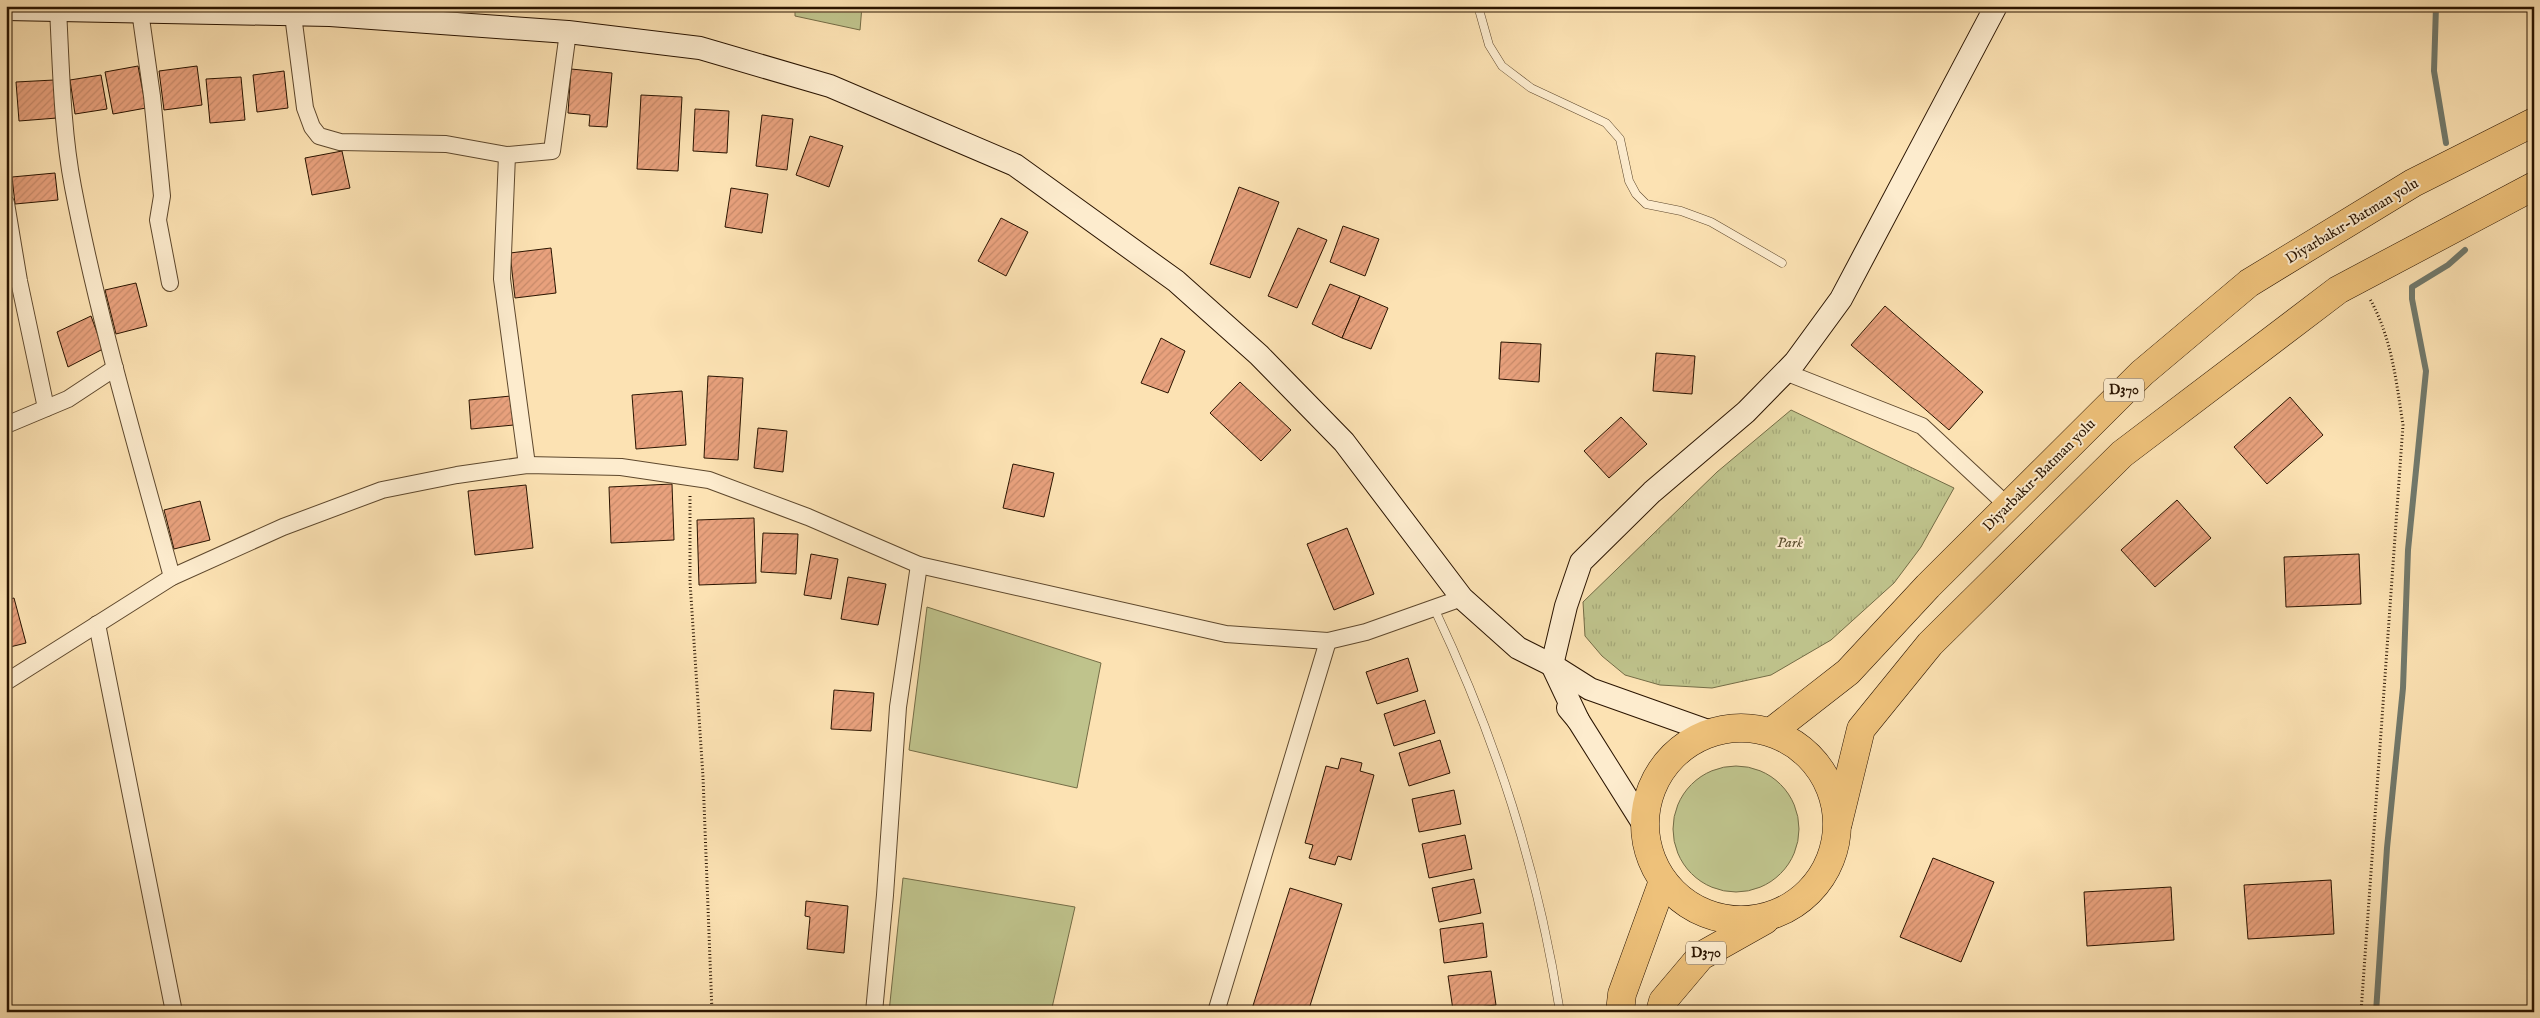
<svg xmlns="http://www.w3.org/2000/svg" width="2540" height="1018" font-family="'IM FELL English',serif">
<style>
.green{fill:#bfc38c;stroke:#746c46}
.park{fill:url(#park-tufts);stroke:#746c46}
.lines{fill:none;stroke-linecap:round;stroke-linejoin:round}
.stream{stroke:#71796c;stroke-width:6}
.building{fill:url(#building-hatch);stroke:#2a1400}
.lane-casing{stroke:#5e482d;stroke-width:9}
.street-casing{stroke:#5e482d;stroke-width:18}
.secondary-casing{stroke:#2a1400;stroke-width:24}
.highway-casing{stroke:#2a1400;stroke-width:29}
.path{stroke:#2a1400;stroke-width:3;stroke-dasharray:1 2.5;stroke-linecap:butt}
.lane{stroke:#fdecce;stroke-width:8}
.street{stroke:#fdecce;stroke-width:16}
.secondary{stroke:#fdecce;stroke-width:22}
.highway{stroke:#eec17a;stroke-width:28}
.labels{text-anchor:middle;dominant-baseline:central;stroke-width:4;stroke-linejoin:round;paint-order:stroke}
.shield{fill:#fdecce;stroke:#69553e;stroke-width:1}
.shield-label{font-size:14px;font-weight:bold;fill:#2a1400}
.street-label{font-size:15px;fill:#2a1400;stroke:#fdecce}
.park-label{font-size:15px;font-style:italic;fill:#5e5131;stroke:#fdecce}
</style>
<defs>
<pattern id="park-tufts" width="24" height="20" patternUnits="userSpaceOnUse" patternTransform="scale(1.25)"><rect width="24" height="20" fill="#bfc38c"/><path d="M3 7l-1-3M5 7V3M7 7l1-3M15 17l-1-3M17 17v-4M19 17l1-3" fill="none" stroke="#a4a777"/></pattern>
<pattern id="building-hatch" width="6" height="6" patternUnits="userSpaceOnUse" patternTransform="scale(1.25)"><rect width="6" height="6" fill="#e8a17d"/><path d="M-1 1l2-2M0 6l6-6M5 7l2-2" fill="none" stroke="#c78a6a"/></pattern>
</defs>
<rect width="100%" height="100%" fill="#fce2b3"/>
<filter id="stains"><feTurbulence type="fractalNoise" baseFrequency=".004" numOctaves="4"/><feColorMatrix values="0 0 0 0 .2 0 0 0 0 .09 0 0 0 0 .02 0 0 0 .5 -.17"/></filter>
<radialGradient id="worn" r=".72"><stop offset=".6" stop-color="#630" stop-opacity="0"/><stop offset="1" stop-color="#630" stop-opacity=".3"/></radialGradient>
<!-- green -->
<g class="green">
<polygon points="795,6 862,6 860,30 795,16"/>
<polygon points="927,607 1101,663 1077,788 909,750"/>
<circle cx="1736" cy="829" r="63"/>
<polygon points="903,878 1075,907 1051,1012 889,1012"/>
</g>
<!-- park -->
<polygon class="park" points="1791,410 1954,488 1921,547 1894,583 1831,640 1771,675 1712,688 1660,685 1625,675 1602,656 1585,636 1583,602 1717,472"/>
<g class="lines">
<!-- stream -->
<g class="stream">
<polyline points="2436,6 2434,71 2446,143"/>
<polyline points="2376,1012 2387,848 2403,688 2408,550 2426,371 2412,299 2412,287 2448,265 2465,250"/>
</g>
</g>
<!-- building -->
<g class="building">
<polygon points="138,66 146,108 113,114 105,72"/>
<polygon points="197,66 202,105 164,110 159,71"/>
<polygon points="571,69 612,73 607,127 589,126 590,115 568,113"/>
<polygon points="284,71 288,108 257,112 253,75"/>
<polygon points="101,75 107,109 75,114 70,80"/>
<polygon points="241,77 245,120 210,123 206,79"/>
<polygon points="54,80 57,118 19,121 16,82"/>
<polygon points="641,95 682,97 678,171 637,169"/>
<polygon points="695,109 729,111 727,153 693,151"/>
<polygon points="762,115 793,119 787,170 756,166"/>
<polygon points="810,136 843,146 829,187 796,175"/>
<polygon points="342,151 350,188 312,195 305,158"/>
<polygon points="55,173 58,200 15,204 12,177"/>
<polygon points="1239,187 1279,202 1250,278 1210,264"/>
<polygon points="731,188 768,194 762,233 725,227"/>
<polygon points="1001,218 1028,232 1006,276 978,261"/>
<polygon points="1343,226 1379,239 1365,276 1330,262"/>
<polygon points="1298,228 1327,240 1297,308 1268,296"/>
<polygon points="551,248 556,293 515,298 510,253"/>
<polygon points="136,283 147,326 116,334 105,290"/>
<polygon points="1330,284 1360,296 1342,338 1312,324"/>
<polygon points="1360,296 1388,308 1371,349 1342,338"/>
<polygon points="1885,306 1983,392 1949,430 1851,345"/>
<polygon points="91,316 103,349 68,367 57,332"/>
<polygon points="1161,338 1185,351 1168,393 1141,383"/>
<polygon points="1501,342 1541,344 1539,382 1499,379"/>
<polygon points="1656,353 1695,356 1692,394 1653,391"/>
<polygon points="708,376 743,378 738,460 704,458"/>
<polygon points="1240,382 1291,430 1261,461 1210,413"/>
<polygon points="682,391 686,445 636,449 632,395"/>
<polygon points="511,396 514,425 471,429 469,400"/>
<polygon points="2290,397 2323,435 2267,484 2234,447"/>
<polygon points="1621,417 1647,444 1609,478 1584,451"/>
<polygon points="758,428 787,431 783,472 754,468"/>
<polygon points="1013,464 1054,473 1044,517 1003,508"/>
<polygon points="672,484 674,540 611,543 609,487"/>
<polygon points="526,485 533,548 475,555 468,491"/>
<polygon points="2177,500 2211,538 2155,587 2121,550"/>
<polygon points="200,501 210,540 174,549 164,510"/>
<polygon points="754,518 756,583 699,585 697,520"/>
<polygon points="1347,528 1374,594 1334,610 1307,544"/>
<polygon points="763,533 798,534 796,574 761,572"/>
<polygon points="811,554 838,559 831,599 804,595"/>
<polygon points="2359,554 2361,604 2286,607 2284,557"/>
<polygon points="848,577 886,584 878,625 841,619"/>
<polygon points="14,598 26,643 6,648 6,600"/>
<polygon points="1408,658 1418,691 1377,704 1366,672"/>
<polygon points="834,690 874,693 871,731 831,729"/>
<polygon points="1425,700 1435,733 1394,746 1384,714"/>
<polygon points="1440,740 1450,773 1409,786 1399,753"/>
<polygon points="1341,758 1362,763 1360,771 1374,775 1351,860 1338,856 1335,865 1309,858 1313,845 1305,843 1326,766 1338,769"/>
<polygon points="1454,790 1461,824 1419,832 1412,799"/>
<polygon points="1465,835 1472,869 1429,878 1422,844"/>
<polygon points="1933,858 1994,882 1961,962 1900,937"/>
<polygon points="1474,879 1481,913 1439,922 1432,888"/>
<polygon points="2331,880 2334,934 2248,939 2244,885"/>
<polygon points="2171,887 2174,940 2087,946 2084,892"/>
<polygon points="1290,888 1342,904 1308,1012 1251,1012"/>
<polygon points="806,901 848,906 844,953 807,949 810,917 805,916"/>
<polygon points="1483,923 1487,957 1444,963 1440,929"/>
<polygon points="1491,971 1496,1005 1453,1010 1448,976"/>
</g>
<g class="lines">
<!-- lane casing -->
<g class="lane-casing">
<g id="lane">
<polyline points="1478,6 1489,45 1502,66 1531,88 1606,123 1620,139 1629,181 1636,194 1646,204 1681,211 1711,222 1782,263"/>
<path d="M1434,608C1497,741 1537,866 1560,1012"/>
</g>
</g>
<!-- street casing -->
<g class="street-casing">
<g id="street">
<path d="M58,9C61,66 62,130 73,187C98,318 137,448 172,577"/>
<polyline points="140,11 152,96 162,196 158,220 170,283"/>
<polyline points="293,15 305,108 312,127 319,136 340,142 446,144 507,155 552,151 568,32"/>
<polyline points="507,155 502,279 527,465"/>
<polyline points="6,203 19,281 46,408"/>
<polyline points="1785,372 1922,426 2008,506"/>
<polyline points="6,425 68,399 115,368"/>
<polyline points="97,624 174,1012"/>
<polyline points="6,682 172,577 283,527 382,490 457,475 527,465 621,467 709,480 808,517 919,565 1226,634 1328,641 1366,632 1462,598"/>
<polyline points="874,1012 885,895 898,707 919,565"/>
<polyline points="1216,1012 1328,641"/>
</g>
</g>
<!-- secondary casing -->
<g class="secondary-casing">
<g id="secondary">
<polyline points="6,9 330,15 568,32 700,48 830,86 1015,165 1176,281 1259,355 1344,442 1462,598 1518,648 1552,665 1590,689 1711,732"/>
<polyline points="1568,708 1578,720 1644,825"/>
<polyline points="1578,720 1552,665 1566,606 1581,562 1652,492 1746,412 1795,362 1841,299 1996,6"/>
</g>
</g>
<!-- highway casing -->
<g class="highway-casing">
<g id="highway">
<circle cx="1741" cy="824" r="96"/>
<polyline points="1771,732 1848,672 1928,586 2142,373 2249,283 2413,183 2534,122"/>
<polyline points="1838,823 1861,729 1930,644 2122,454 2338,290 2534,186"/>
<polyline points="1620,1012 1622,994 1663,881"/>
<polyline points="1660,1012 1663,1001 1701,956 1765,920"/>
</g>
</g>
<!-- path -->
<g class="path">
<polyline points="690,496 690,582 703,777 712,1012"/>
<path d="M2361,1012L2403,425C2396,380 2392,339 2370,299"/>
</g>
<!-- lane -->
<use href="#lane" class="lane"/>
<!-- street -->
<use href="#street" class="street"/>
<!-- secondary -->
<use href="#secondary" class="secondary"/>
<!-- highway -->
<use href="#highway" class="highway"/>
</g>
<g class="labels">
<!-- shield labels -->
<g class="shield">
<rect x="2104" y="378.5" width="40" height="23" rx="4"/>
<rect x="1686" y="941.5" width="40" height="23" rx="4"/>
</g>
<g class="shield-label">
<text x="2124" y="390">D370</text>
<text x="1706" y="953">D370</text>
</g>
<!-- street labels -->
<g class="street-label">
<text transform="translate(2352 221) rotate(-31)">Diyarbakır-Batman yolu</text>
<text transform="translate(2039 475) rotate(-45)">Diyarbakır-Batman yolu</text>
</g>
<!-- park labels -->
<g class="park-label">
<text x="1790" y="542">Park</text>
</g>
</g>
<!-- margin -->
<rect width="2540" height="1018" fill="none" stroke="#fce2b3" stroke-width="25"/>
<rect x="8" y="8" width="2525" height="1003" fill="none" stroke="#2a1400" stroke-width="2.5"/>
<rect x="12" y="12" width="2515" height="993" fill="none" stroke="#2a1400"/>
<rect width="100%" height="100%" filter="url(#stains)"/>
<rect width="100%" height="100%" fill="url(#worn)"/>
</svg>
